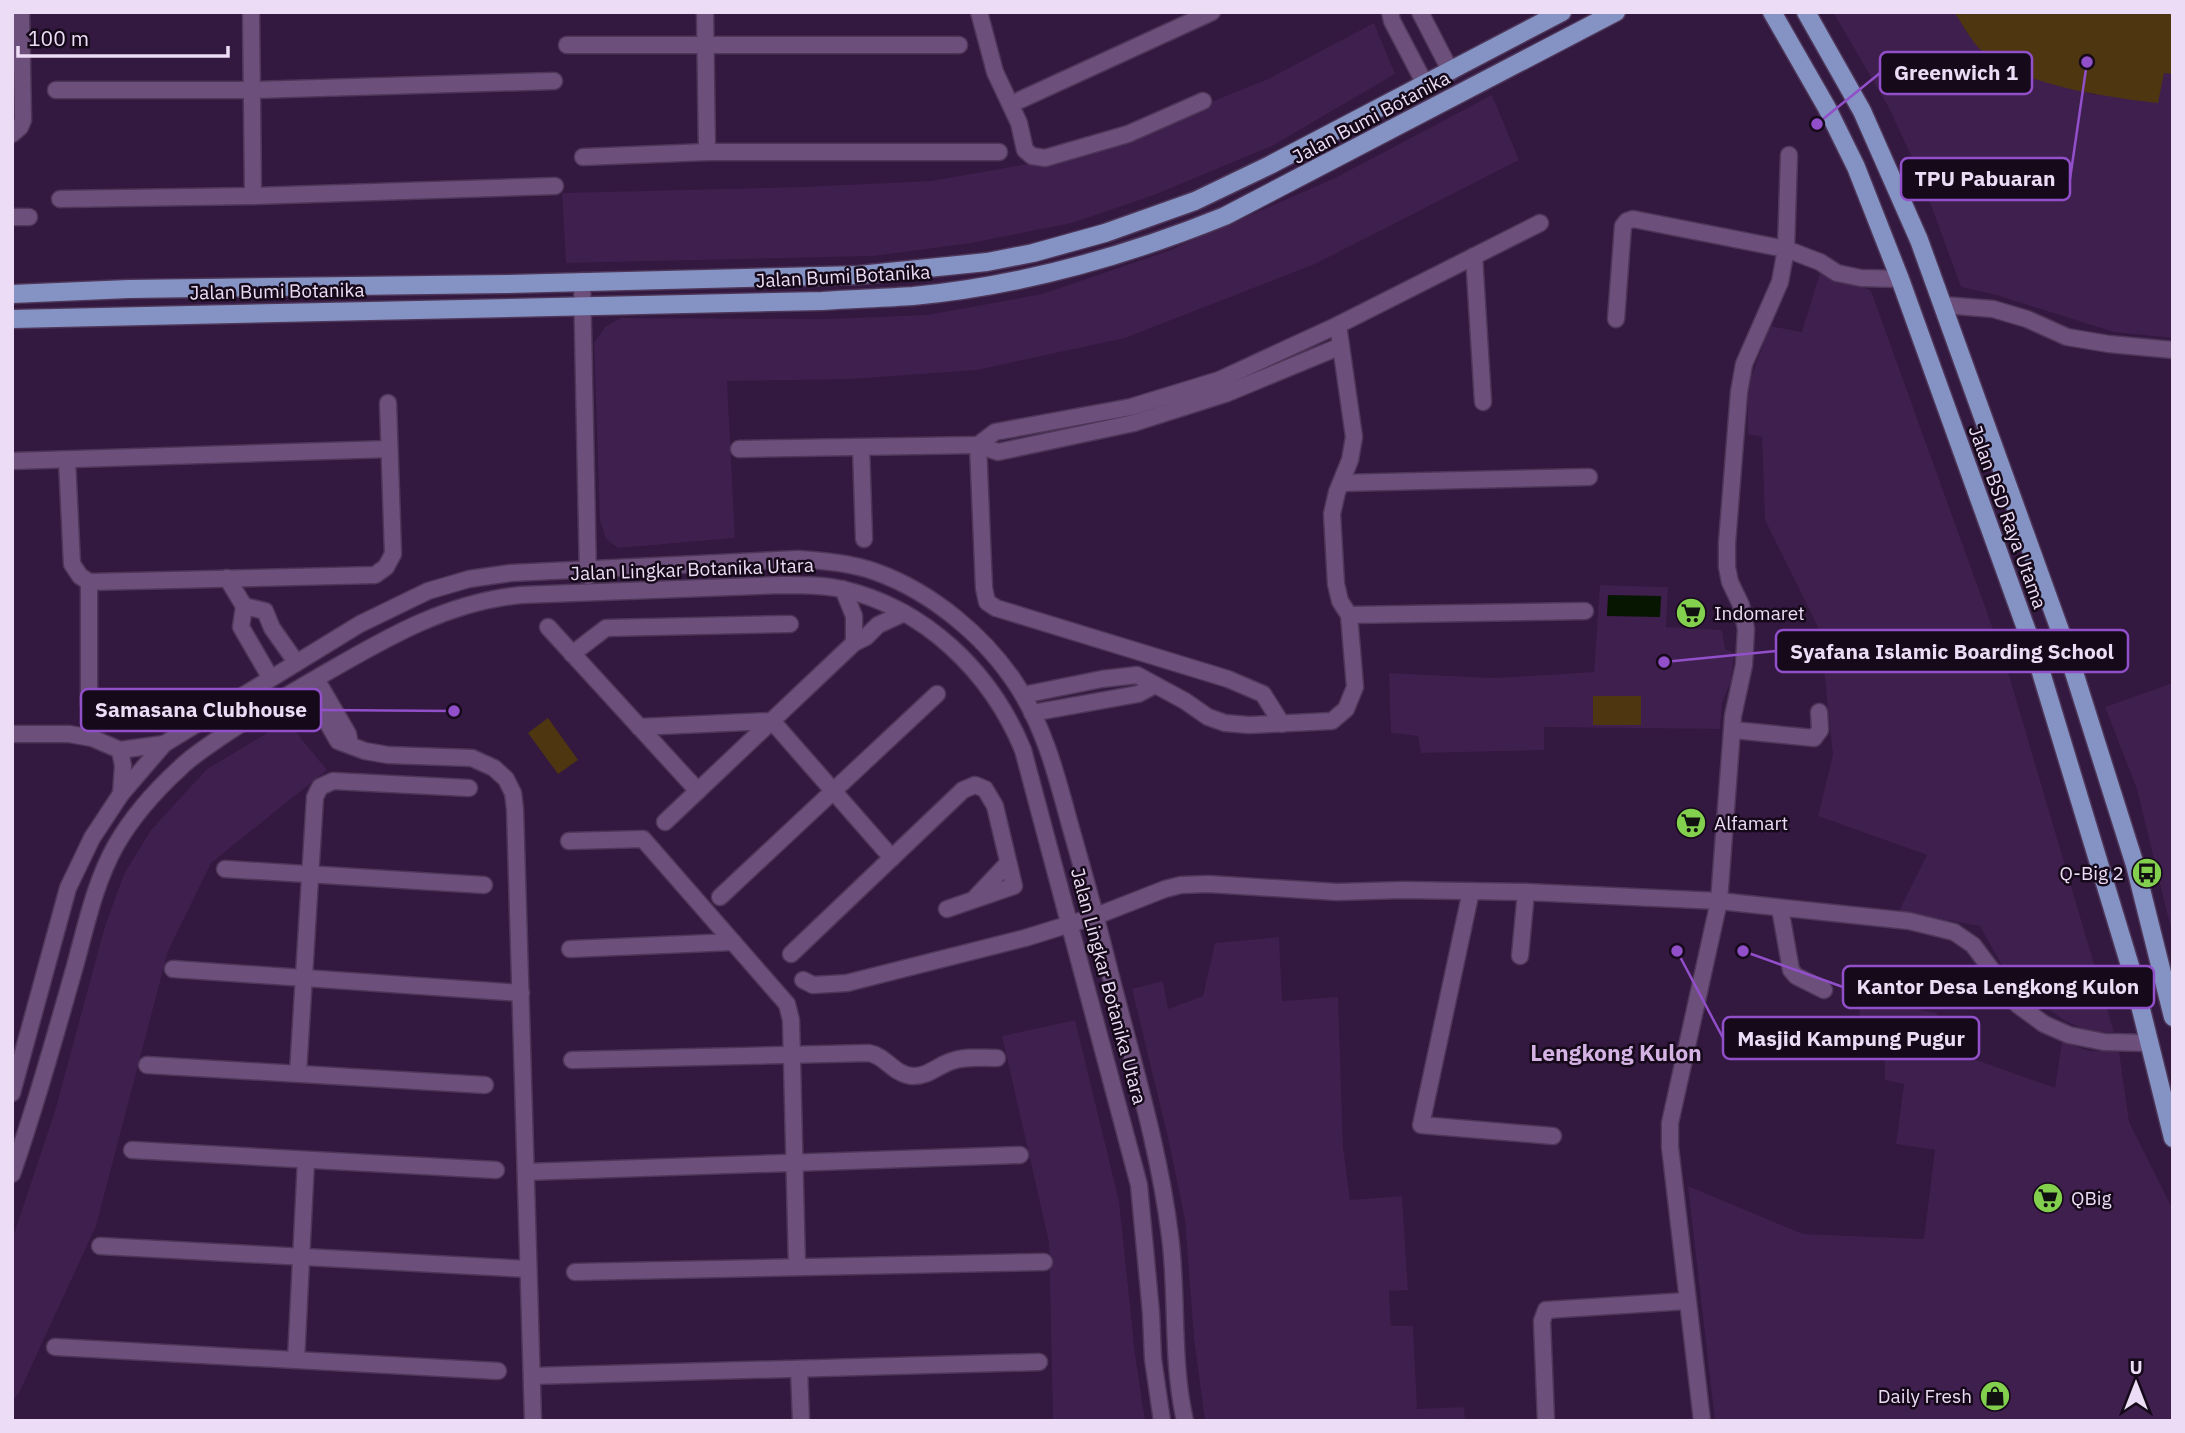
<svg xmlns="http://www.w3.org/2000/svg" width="2185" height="1433" font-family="'IBM Plex Sans',sans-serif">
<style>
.built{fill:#3f1f4d}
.green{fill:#4e3611}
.water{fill:#071600}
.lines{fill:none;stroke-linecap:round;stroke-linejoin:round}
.minor-casing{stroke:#4d3657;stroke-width:19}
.major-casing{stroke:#4d3657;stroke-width:21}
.minor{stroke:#6d4f7b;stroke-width:16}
.major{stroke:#8492c4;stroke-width:18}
.labels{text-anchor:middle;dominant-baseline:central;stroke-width:5;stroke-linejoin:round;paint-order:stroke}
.street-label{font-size:19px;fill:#eddcf5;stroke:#15091a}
.poi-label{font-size:19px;fill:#eddcf5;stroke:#15091a;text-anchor:start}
.quarter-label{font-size:23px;font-weight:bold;fill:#d4b2e4;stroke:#15091a}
.leader{fill:none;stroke:#924fca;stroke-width:2.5}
.callout-dot{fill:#924fca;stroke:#15091a;stroke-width:2.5}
.callout{fill:#15091a;stroke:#924fca;stroke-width:2.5}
.callout-label{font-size:21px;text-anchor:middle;font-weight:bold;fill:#eddcf5}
</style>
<rect width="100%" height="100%" fill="#33183f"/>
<!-- built -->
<g class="built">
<polygon points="1833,12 1954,12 1982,52 2023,75 2096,95 2165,73 2173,74 2173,338 2114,332 1996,295 1961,287 1920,175 1889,108"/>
<polygon points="1374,23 1395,74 1272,146 1154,195 1072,223 971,243 874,256 566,263 562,193 801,187 931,181 1045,161 1146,128 1268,79"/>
<polygon points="1492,95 1519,160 1315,264 1125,338 977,370 851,379 727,381 735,538 618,548 606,539 600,520 594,343 605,327 621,318 827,319 927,315 1042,294 1168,251 1335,178"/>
<polygon points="1820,273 1850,279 1871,291 2006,665 2114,1032 2093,1033 2065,1021 2010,980 1980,926 1899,911 1927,855 1818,816 1833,755 1820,631 1765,520 1762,437 1748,434 1748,385 1770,326 1802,332"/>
<polygon points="1600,585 1668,587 1666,627 1722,630 1725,649 1734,653 1731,681 1722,703 1720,729 1544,727 1544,750 1421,753 1418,736 1391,733 1389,673 1493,678 1594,672"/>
<polygon points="2173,683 2173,937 2137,789 2105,707"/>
<polygon points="285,719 327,770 211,863 168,951 96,1226 19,1393 12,1402 12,1240 55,1111 105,926 124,874 151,830 207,769 264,735"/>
<polygon points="1279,937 1282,1001 1338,997 1343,1147 1350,1200 1402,1196 1408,1290 1389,1291 1391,1326 1413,1326 1417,1409 1464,1407 1465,1421 1205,1421 1194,1338 1185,1220 1169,1142 1132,989 1163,981 1168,1009 1203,996 1215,943"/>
<polygon points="1861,998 1937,1013 1934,1045 2055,1088 2062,1042 2090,1051 2119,1051 2129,1122 2173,1210 2173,1421 1715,1421 1688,1186 1803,1234 1924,1239 1935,1150 1896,1144 1904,1084 1885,1080 1885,1045 1857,1037"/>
<polygon points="1075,1020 1119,1201 1135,1354 1145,1421 1053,1421 1049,1242 1002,1036"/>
</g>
<!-- green -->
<g class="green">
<path d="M1954,12H2173V74L2164,73L2158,103C2107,97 2023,86 1983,52C1971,42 1963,24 1954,12Z"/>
<rect x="1593" y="696" width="48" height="29"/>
<polygon points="548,718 578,760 558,774 528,733"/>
</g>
<!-- water -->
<polygon class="water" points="1608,595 1661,596 1660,617 1607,616"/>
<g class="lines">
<!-- minor casing -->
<g class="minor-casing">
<g id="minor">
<polyline points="251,12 253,196"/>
<polyline points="705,12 707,152"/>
<polyline points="979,12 995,72 1019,123 1025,150 1032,156 1045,158 1128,134 1203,101"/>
<polyline points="1390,12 1392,21 1425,84"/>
<polyline points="1420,12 1451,72"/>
<polyline points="567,45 959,45"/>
<polyline points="56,90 253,90 554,81"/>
<polyline points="1020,100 1212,12"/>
<polyline points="12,134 20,127 23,120 21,12"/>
<polyline points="583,157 707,152 999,152"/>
<polyline points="60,199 253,196 555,186"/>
<polyline points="12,217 29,217"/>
<polyline points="1474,256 1483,402"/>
<polyline points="582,281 588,576"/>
<polyline points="1943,305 1993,309 2027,319 2067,337 2109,344 2173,350"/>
<polyline points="1616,319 1623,226 1627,221 1633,219 1786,249 1820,262 1837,273 1861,278 1900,279"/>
<polyline points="978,445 995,432 1131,407 1219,380 1338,325 1540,223"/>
<polyline points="978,445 984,588 987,602 996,608 1228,679 1263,694 1282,724"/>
<polyline points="861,447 864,539"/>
<polyline points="739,449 978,445 998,452 1134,423 1225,394 1341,346"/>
<polyline points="67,460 72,564 80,576 89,582 375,575 386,567 393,554 388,403"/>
<polyline points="12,461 389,449"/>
<polyline points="1341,483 1589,477"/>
<polyline points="227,578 244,606 241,627 270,677"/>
<polyline points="843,589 854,616 854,643"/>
<polyline points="244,606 265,611 272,628 296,662"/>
<polyline points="1349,615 1585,611"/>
<polyline points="548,627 698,791"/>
<polyline points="572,654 606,628 790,624"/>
<polyline points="316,679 348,734 350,745"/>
<polyline points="306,685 338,741 365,751 388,755 472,758 494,768 506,779 513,793 515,809 533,1421"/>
<polyline points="1023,695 1102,679 1137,675 1185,701 1208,717 1225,723 1249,725 1332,721 1346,709 1355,687 1349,615 1340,601 1336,584 1332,514 1337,492 1350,460 1354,437 1338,325"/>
<polyline points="89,705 89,582"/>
<polyline points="1032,713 1138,694 1155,685"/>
<polyline points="639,727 772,721 892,858"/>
<polyline points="1733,730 1814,738 1820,730 1819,712"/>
<polyline points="12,734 69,734 92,738 120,750 164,744"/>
<polyline points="120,750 123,766 121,794"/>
<polyline points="665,822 854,643 866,637 878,625 904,613"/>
<polyline points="569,841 643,839 787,1004 791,1020 797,1267"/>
<polyline points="225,869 484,885"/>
<polyline points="1471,891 1421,1125 1553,1136"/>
<polyline points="720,897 937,694"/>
<polyline points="976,897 1008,863"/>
<polyline points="1780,908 1791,970 1796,976 1824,990"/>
<polyline points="570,949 733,942"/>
<polyline points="791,954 963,790 975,785 985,789 995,806 1014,886 947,909"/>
<polyline points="1520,956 1526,892"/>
<polyline points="173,969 521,993"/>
<polyline points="803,980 813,985 847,983 1025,938 1096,916 1165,889 1181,885 1208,884 1337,892 1403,890 1526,892 1719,901 1909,921 1954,932 1973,945 2018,1005 2044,1024 2069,1035 2104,1042 2150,1043"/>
<path d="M572,1060L869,1053C886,1056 893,1074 912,1076C928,1077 938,1065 952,1061C966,1056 982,1058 997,1058"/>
<polyline points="147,1065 485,1085"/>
<polyline points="298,1073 315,797 320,787 333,781 469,788"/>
<path d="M12,1093L68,888L92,838L121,794L164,744L360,624L428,591L469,579L511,573L798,559C824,561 851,563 876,572C932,592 986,637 1018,687C1045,729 1057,777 1070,825C1084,874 1098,924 1110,973C1132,1060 1159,1147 1170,1236C1178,1298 1171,1360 1185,1421"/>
<polyline points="132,1150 496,1170"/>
<polyline points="526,1172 1020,1155"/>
<path d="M12,1174C36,1106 55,1036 75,966C86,926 95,882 116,845C132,817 156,790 180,768C191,757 205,748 218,739C251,716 286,696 322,675C386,638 447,602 521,595L783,585C803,585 823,585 842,589C925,608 991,672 1023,750L1139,1185L1151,1313L1153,1359L1162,1421"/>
<polyline points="100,1246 528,1269"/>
<polyline points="575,1272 1044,1262"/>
<polyline points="55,1347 498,1371"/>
<polyline points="296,1360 306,1160"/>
<polyline points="799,1369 801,1421"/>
<polyline points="532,1376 1039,1362"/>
<polyline points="1546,1421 1542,1321 1546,1310 1687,1301"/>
<polyline points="1702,1421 1670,1147 1670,1123 1719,901 1733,716 1744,665 1746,629 1741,605 1730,582 1727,567 1727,543 1739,392 1744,364 1780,282 1786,249 1789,155"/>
</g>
</g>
<!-- major casing -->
<g class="major-casing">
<g id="major">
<polyline points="1772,12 1827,108 1856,167 1900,279 2037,659 2131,969 2173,1138"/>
<polyline points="1806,12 1862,111 1919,240 2066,647 2135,865 2173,1017"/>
<polyline points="12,294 129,289 507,284 859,275 987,262 1033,253 1105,233 1195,201 1270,165 1562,12"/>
<path d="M12,319L822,301C853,299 883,298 913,296C1020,286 1126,256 1225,216L1616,12"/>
</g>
</g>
<!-- minor -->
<use href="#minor" class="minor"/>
<!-- major -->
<use href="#major" class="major"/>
</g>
<!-- icons -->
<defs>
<g id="supermarket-disc" transform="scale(1.575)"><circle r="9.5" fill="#83d04e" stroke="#15091a"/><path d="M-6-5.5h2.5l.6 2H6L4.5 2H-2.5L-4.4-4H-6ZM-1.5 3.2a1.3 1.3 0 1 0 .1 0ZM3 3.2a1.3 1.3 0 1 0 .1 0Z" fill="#111"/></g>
<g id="bus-disc" transform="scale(1.575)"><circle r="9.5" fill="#83d04e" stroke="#15091a"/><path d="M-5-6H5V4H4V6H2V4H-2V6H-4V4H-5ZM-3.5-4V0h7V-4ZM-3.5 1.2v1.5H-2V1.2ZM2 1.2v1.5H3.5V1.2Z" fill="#111"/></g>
<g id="shop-disc" transform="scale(1.575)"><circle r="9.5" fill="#83d04e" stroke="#15091a"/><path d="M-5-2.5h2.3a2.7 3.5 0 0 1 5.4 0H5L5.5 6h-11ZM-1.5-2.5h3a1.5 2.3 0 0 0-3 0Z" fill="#111"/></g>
</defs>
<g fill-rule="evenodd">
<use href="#supermarket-disc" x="1691" y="613"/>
<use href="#supermarket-disc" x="1691" y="823"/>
<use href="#bus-disc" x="2147" y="873"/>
<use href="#supermarket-disc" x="2048" y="1198"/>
<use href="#shop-disc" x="1995" y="1396"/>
</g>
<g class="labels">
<!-- street labels -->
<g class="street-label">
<text transform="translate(1371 117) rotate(-28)">Jalan Bumi Botanika</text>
<text transform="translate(843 276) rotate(-3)">Jalan Bumi Botanika</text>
<text transform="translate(277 291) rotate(-1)">Jalan Bumi Botanika</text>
<text transform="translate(2008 517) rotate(70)">Jalan BSD Raya Utama</text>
<text transform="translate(692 569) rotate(-2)">Jalan Lingkar Botanika Utara</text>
<text transform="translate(1109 986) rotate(75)">Jalan Lingkar Botanika Utara</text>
</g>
<!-- poi labels -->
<g class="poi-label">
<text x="1714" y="613">Indomaret</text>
<text x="1714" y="823">Alfamart</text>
<text x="2124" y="873" text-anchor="end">Q-Big 2</text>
<text x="2071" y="1198">QBig</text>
<text x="1972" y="1396" text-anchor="end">Daily Fresh</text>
</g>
<!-- quarter labels -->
<g class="quarter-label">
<text x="1616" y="1052">Lengkong Kulon</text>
</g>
</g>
<!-- callouts -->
<path class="leader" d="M1817 124L1880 73M2087 62L2070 179M1664 662L1776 651M454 711L321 710M1743 951L1843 987M1677 951L1723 1038"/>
<g class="callout-dot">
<circle cx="1817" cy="124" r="7"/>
<circle cx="2087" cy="62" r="7"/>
<circle cx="1664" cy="662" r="7"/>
<circle cx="454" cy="711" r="7"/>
<circle cx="1743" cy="951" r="7"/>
<circle cx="1677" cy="951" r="7"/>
</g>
<g class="callout">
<rect x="1880" y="52" width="152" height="42" rx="7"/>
<rect x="1901" y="158" width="169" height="42" rx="7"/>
<rect x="1776" y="630" width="352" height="42" rx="7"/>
<rect x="81" y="689" width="240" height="42" rx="7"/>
<rect x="1843" y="966" width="311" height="42" rx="7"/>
<rect x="1723" y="1017" width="256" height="42" rx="7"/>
</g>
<g class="callout-label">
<text x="1956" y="80">Greenwich 1</text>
<text x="1985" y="186">TPU Pabuaran</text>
<text x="1952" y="659">Syafana Islamic Boarding School</text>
<text x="201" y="717">Samasana Clubhouse</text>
<text x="1998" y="994">Kantor Desa Lengkong Kulon</text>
<text x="1851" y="1046">Masjid Kampung Pugur</text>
</g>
<!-- border -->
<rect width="2185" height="1433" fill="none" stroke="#eddcf5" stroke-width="28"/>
<!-- north arrow -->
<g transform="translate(2136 1384)" stroke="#15091a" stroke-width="5" paint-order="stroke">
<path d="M0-5L12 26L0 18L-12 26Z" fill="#eddcf5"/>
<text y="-10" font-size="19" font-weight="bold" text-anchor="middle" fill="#eddcf5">U</text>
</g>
<!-- scale -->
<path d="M18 46v10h210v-10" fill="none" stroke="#eddcf5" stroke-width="3.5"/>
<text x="28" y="46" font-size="21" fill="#eddcf5" stroke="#15091a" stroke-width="5" paint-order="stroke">100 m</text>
</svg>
